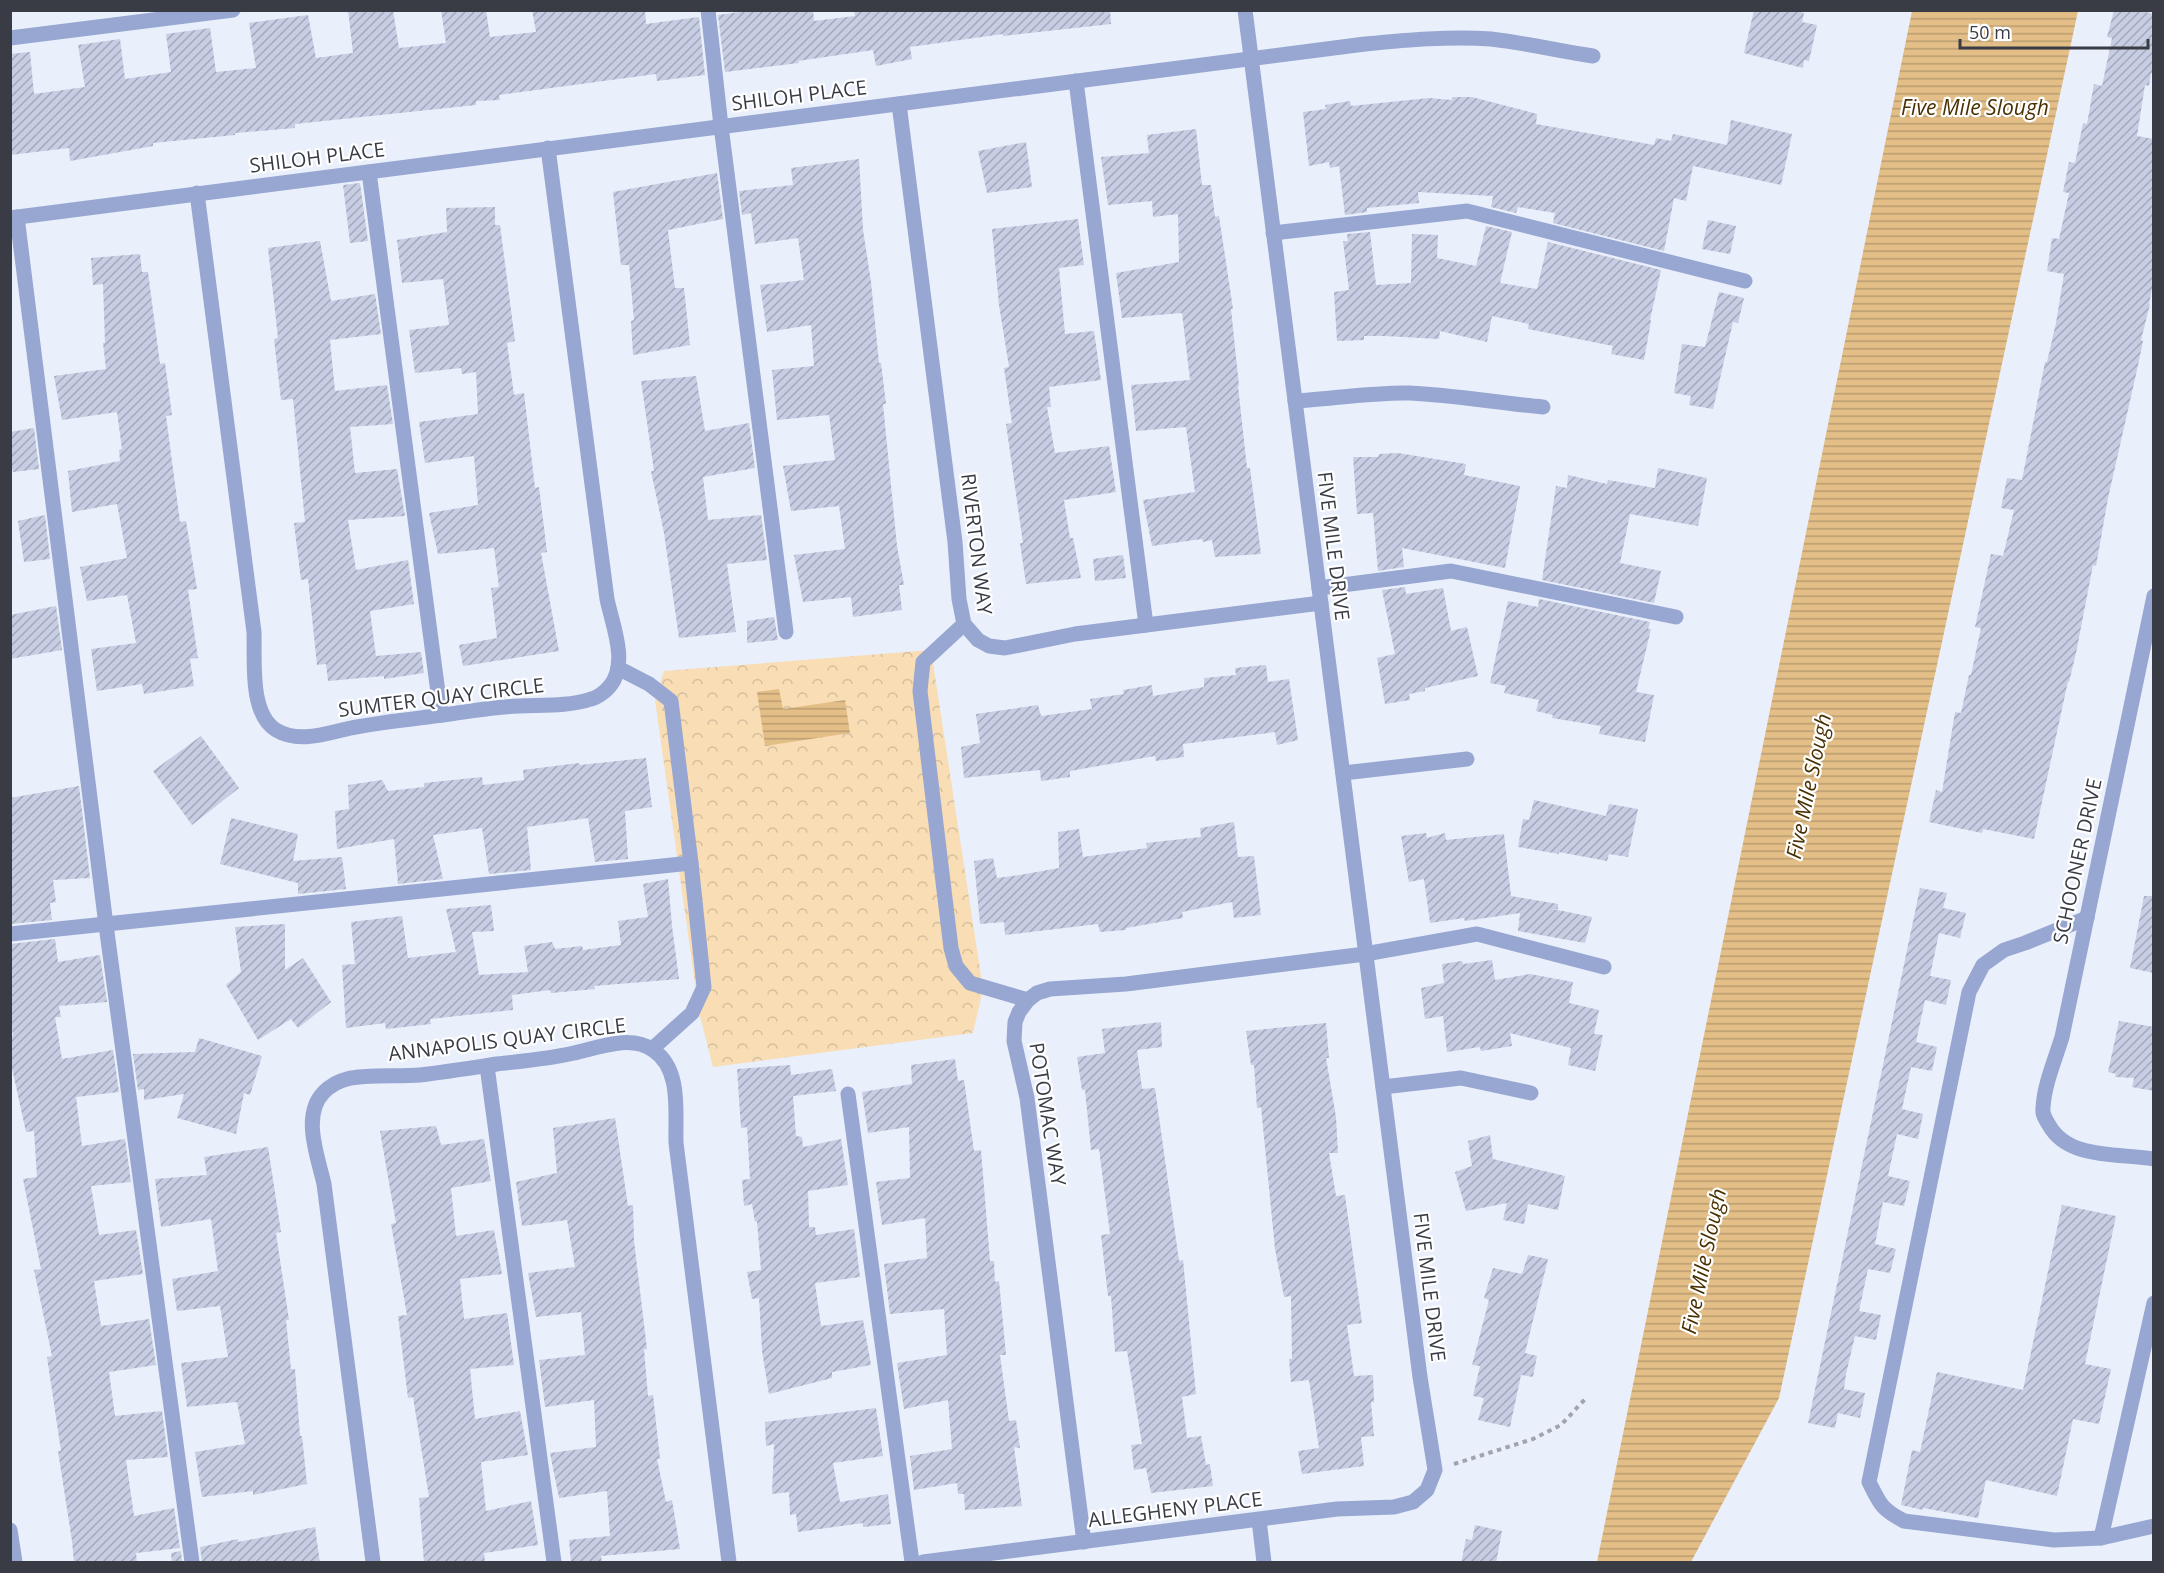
<svg xmlns="http://www.w3.org/2000/svg" width="2164" height="1573" font-family="'Open Sans',sans-serif">
<style>
.park{fill:url(#park-crowns)}
.water{fill:url(#water-rules)}
.building{fill:url(#building-hatch)}
.lines{fill:none;stroke-linecap:round;stroke-linejoin:round}
.path{stroke:#9fa4ae;stroke-width:4;stroke-dasharray:4.5 4.5;stroke-linecap:butt}
.minor{stroke:#98a7d1;stroke-width:15}
.labels{text-anchor:middle;dominant-baseline:central;stroke-width:4.5;stroke-linejoin:round;paint-order:stroke}
.street-label{font-size:20px;fill:#393c44;stroke:#fff}
.water-label{font-size:21px;font-style:italic;fill:#493002;stroke:#fff}
</style>
<defs>
<pattern id="park-crowns" width="20" height="18" patternUnits="userSpaceOnUse" patternTransform="scale(1.5)"><rect width="20" height="18" fill="#f8ddb5"/><path d="M2 6a3 3 0 1 1 6 0M12 15a3 3 0 1 1 6 0" fill="none" stroke="#d5bf9d"/></pattern>
<pattern id="water-rules" width="6" height="5" patternUnits="userSpaceOnUse" patternTransform="scale(1.5)"><rect width="6" height="5" fill="#e3be87"/><path d="M0 2.5h6" fill="none" stroke="#b99c70"/></pattern>
<pattern id="building-hatch" width="6" height="6" patternUnits="userSpaceOnUse" patternTransform="scale(1.5)"><rect width="6" height="6" fill="#c7cee3"/><path d="M-1 1l2-2M0 6l6-6M5 7l2-2" fill="none" stroke="#a3a8ba"/></pattern>
</defs>
<rect width="100%" height="100%" fill="#eaeffc"/>
<!-- park -->
<polygon class="park" points="931,650 983,989 973,1033 713,1067 699,1012 655,700 664,671"/>
<!-- water -->
<g class="water">
<polygon points="1912,11 2078,11 1779,1398 1691,1562 1597,1562"/>
<polygon points="779,689 783,709 845,700 850,733 765,746 757,692"/>
</g>
<!-- building -->
<g class="building">
<polygon points="348,10 393,10 399,48 446,43 441,10 486,10 490,37 536,32 532,10 645,10 646,24 699,17 705,75 657,81 656,74 499,95 500,100 476,101 476,105 295,124 295,128 235,133 235,135 153,143 153,146 70,161 69,148 10,155 10,54 30,52 34,94 85,87 78,45 120,39 125,79 171,72 166,34 210,28 216,72 256,68 249,23 308,15 316,58 353,53"/>
<polygon points="754,10 813,10 814,21 855,16 854,10 1110,10 1111,24 1003,36 1003,34 910,47 912,59 876,66 873,50 798,61 799,63 725,72 718,15"/>
<polygon points="1754,10 1793,10 1804,13 1802,22 1817,25 1809,61 1804,60 1803,68 1744,53"/>
<polygon points="2114,10 2138,10 2154,14 2154,74 2151,73 2149,86 2145,85 2137,136 2154,139 2154,278 2149,304 2150,304 2141,340 2143,341 2137,370 2108,498 2096,566 2093,565 2076,653 2069,682 2068,681 2034,839 1983,829 1982,833 1929,822 1936,790 1942,792 1955,712 1961,713 1969,675 1971,675 1981,628 1975,627 1991,554 2003,556 2014,510 2001,508 2007,478 2022,480 2045,362 2047,362 2056,323 2064,274 2047,271 2052,238 2059,239 2069,193 2063,192 2069,162 2075,163 2083,123 2087,124 2094,84 2102,86 2112,38 2107,37"/>
<polygon points="1452,97 1472,97 1537,114 1536,124 1654,145 1656,138 1671,141 1673,134 1727,145 1731,120 1792,134 1781,185 1693,166 1686,201 1674,198 1664,251 1553,223 1555,213 1518,207 1516,213 1491,207 1493,196 1418,192 1419,203 1367,208 1367,212 1345,215 1339,166 1330,168 1329,162 1309,166 1303,112 1326,109 1325,105 1350,101 1351,106 1429,98 1452,100"/>
<polygon points="1196,129 1202,185 1211,185 1215,217 1219,216 1233,309 1231,309 1239,386 1238,386 1247,468 1250,468 1261,554 1215,557 1212,540 1203,542 1202,539 1152,546 1143,500 1195,492 1186,427 1136,431 1131,385 1190,380 1182,313 1122,318 1116,273 1179,262 1178,214 1153,217 1152,201 1108,205 1101,157 1149,153 1147,135"/>
<polygon points="1026,142 1032,187 987,193 978,151"/>
<polygon points="859,159 863,230 871,282 879,363 881,363 886,404 883,404 897,546 904,585 899,585 902,610 853,617 851,597 803,602 794,555 845,549 839,506 791,511 783,466 835,460 829,415 777,420 772,370 814,366 811,325 767,332 760,285 804,280 798,238 755,244 751,213 742,215 739,191 793,185 791,168"/>
<polygon points="717,173 723,219 668,230 675,288 684,288 690,345 633,355 631,321 634,320 629,265 621,265 613,192"/>
<polygon points="360,183 368,241 350,243 343,185"/>
<polygon points="495,207 495,225 500,225 515,341 507,343 514,395 524,393 535,488 539,487 547,552 541,553 559,651 463,666 459,645 497,638 491,588 499,587 494,548 438,554 429,513 478,505 474,456 425,463 419,422 478,414 476,372 462,374 461,368 415,373 409,330 449,325 443,279 402,283 397,240 447,232 446,208"/>
<polygon points="1078,219 1084,265 1059,268 1065,334 1094,331 1101,380 1049,387 1051,407 1047,407 1055,453 1109,446 1116,492 1064,500 1070,538 1073,538 1081,578 1026,584 1020,543 1023,543 1006,424 1012,423 1004,368 1009,367 999,305 992,229"/>
<polygon points="1708,220 1736,226 1730,254 1702,249"/>
<polygon points="1486,226 1512,232 1500,283 1537,289 1548,242 1661,270 1650,320 1651,321 1644,360 1611,354 1613,346 1528,329 1529,324 1492,316 1487,342 1440,331 1439,339 1385,336 1364,336 1364,340 1337,341 1334,292 1349,290 1343,241 1348,241 1347,234 1370,232 1376,285 1411,283 1412,234 1438,235 1437,258 1476,266"/>
<polygon points="320,241 331,301 375,294 381,334 330,340 335,391 387,385 393,424 350,427 355,473 397,469 405,516 348,520 356,570 408,560 414,604 370,611 376,656 421,652 424,673 384,679 384,676 328,681 326,664 317,665 308,579 301,580 294,523 305,522 293,399 281,400 274,339 278,338 268,248"/>
<polygon points="140,254 142,272 148,272 160,364 165,363 172,415 166,416 180,522 186,521 197,589 188,590 198,658 190,659 194,686 144,694 142,684 97,691 91,649 136,643 127,595 87,601 80,567 127,558 117,504 72,512 68,471 120,461 119,450 122,449 117,412 62,420 54,376 106,369 103,343 105,343 103,284 93,285 91,258"/>
<polygon points="1719,292 1744,298 1738,323 1733,322 1713,409 1689,405 1691,396 1674,393 1682,344 1705,347"/>
<polygon points="696,376 705,431 749,423 755,468 703,477 708,520 761,515 767,560 727,564 736,632 679,638 664,533 651,471 654,471 641,381"/>
<polygon points="34,428 39,469 13,472 10,461 10,432"/>
<polygon points="1398,453 1466,464 1464,475 1520,486 1505,568 1402,548 1404,567 1378,571 1373,513 1357,514 1353,457 1378,457 1379,454"/>
<polygon points="1658,468 1707,478 1698,526 1630,514 1620,563 1661,571 1654,603 1542,580 1556,486 1567,488 1568,475 1607,484 1608,480 1655,488"/>
<polygon points="45,515 50,559 24,562 18,521"/>
<polygon points="1123,555 1126,578 1095,581 1093,559"/>
<polygon points="1405,587 1406,594 1443,588 1451,631 1467,627 1478,676 1425,688 1425,691 1409,694 1410,700 1385,704 1377,658 1395,654 1382,590"/>
<polygon points="1539,599 1650,622 1648,629 1651,629 1636,692 1654,695 1645,742 1599,734 1601,726 1552,718 1553,715 1536,711 1539,700 1504,693 1506,686 1490,683 1508,601 1538,607"/>
<polygon points="56,606 62,650 10,659 10,615"/>
<polygon points="774,617 778,640 747,643 747,621"/>
<polygon points="1266,665 1268,682 1289,679 1298,740 1277,745 1275,732 1183,744 1184,757 1156,761 1155,756 1070,771 1070,777 1041,781 1040,770 964,778 961,747 980,743 976,714 1038,705 1041,716 1092,709 1090,699 1124,694 1123,690 1152,685 1153,696 1204,687 1204,678 1236,675 1235,668"/>
<polygon points="201,736 239,788 192,825 153,771"/>
<polygon points="646,758 652,807 625,811 628,859 595,862 588,818 527,827 531,870 489,874 482,828 433,835 443,879 398,884 394,839 337,849 335,811 349,809 348,785 382,780 388,791 424,787 424,783 482,777 483,785 524,780 523,770 579,763 580,765"/>
<polygon points="79,786 90,878 53,880 56,902 50,903 52,920 10,924 10,798"/>
<polygon points="1534,800 1606,816 1609,804 1638,809 1628,857 1609,854 1607,861 1559,852 1559,854 1518,847 1523,819 1529,820"/>
<polygon points="231,818 298,834 293,861 342,857 346,889 298,894 298,883 220,864"/>
<polygon points="1234,822 1238,857 1254,856 1261,915 1234,918 1232,902 1182,912 1183,918 1126,928 1126,930 1100,932 1098,924 1005,935 1004,922 980,924 974,861 993,858 997,878 1020,875 1059,868 1058,832 1079,829 1083,857 1147,848 1146,843 1201,837 1200,828"/>
<polygon points="1426,833 1427,838 1445,833 1446,840 1504,834 1511,896 1558,904 1558,909 1553,909 1592,917 1585,943 1518,931 1520,913 1465,921 1464,918 1430,923 1424,879 1409,882 1401,836"/>
<polygon points="668,879 672,926 679,979 594,986 595,989 551,993 550,990 512,995 513,1010 430,1019 431,1024 386,1029 385,1023 346,1028 342,965 355,964 351,922 402,916 408,958 456,952 446,909 491,905 494,931 472,932 479,975 528,972 524,946 552,942 555,949 582,946 583,950 621,945 618,921 648,917 643,884"/>
<polygon points="1920,888 1947,893 1943,908 1966,913 1960,938 1939,933 1930,976 1951,980 1946,1005 1925,1000 1916,1042 1937,1047 1932,1071 1911,1067 1902,1109 1923,1114 1918,1139 1897,1134 1888,1176 1910,1181 1904,1206 1883,1202 1875,1244 1896,1249 1890,1273 1868,1269 1859,1311 1881,1315 1876,1340 1855,1336 1846,1374 1844,1389 1865,1393 1860,1418 1838,1413 1835,1428 1808,1423"/>
<polygon points="2144,896 2154,896 2154,973 2130,968"/>
<polygon points="285,924 285,970 303,958 331,1002 298,1028 291,1019 258,1040 226,985 241,972 235,927"/>
<polygon points="55,939 58,962 100,955 107,1002 59,1006 61,1017 55,1017 62,1059 113,1050 119,1092 76,1097 82,1146 125,1139 131,1182 91,1186 99,1235 136,1230 143,1274 94,1281 101,1326 149,1319 156,1365 109,1372 115,1416 162,1411 168,1457 126,1460 134,1516 174,1508 180,1548 136,1553 137,1563 74,1563 72,1541 58,1451 61,1451 47,1357 52,1356 34,1270 41,1269 23,1179 37,1177 34,1131 26,1132 10,1059 10,1036 13,1036 10,1015 10,944"/>
<polygon points="1492,960 1495,980 1530,974 1573,982 1569,1003 1599,1010 1594,1034 1603,1035 1595,1071 1568,1065 1571,1048 1510,1033 1512,1046 1481,1051 1480,1047 1447,1052 1443,1016 1425,1019 1421,988 1444,983 1442,964 1462,961 1463,964"/>
<polygon points="2119,1021 2154,1027 2154,1091 2132,1087 2134,1078 2115,1077 2116,1074 2108,1072"/>
<polygon points="1161,1022 1162,1047 1137,1050 1142,1089 1155,1088 1179,1261 1183,1260 1196,1394 1182,1397 1187,1438 1201,1436 1206,1465 1210,1464 1213,1486 1151,1493 1146,1468 1134,1470 1131,1445 1142,1444 1127,1351 1115,1352 1111,1296 1108,1296 1101,1235 1110,1234 1099,1149 1091,1150 1085,1090 1082,1090 1077,1057 1105,1053 1102,1029"/>
<polygon points="1326,1023 1329,1058 1326,1058 1336,1117 1338,1153 1329,1153 1336,1196 1345,1195 1362,1323 1347,1325 1354,1376 1373,1375 1374,1402 1371,1402 1374,1436 1361,1437 1364,1466 1302,1474 1298,1451 1319,1448 1309,1380 1291,1382 1289,1359 1292,1359 1291,1296 1284,1297 1275,1249 1261,1107 1257,1108 1254,1065 1251,1065 1246,1031"/>
<polygon points="199,1038 262,1056 250,1095 244,1093 236,1134 177,1118 184,1094 144,1100 144,1089 138,1090 133,1054 195,1052"/>
<polygon points="955,1059 958,1081 964,1080 974,1151 981,1150 990,1261 994,1261 995,1282 999,1281 1006,1355 1000,1355 1009,1421 1016,1420 1020,1448 1014,1447 1022,1506 965,1510 964,1494 958,1494 957,1483 914,1490 910,1456 952,1449 948,1400 904,1409 897,1363 947,1355 944,1309 890,1314 884,1264 927,1258 925,1218 882,1225 876,1182 910,1178 909,1127 868,1133 862,1092 912,1084 911,1065"/>
<polygon points="790,1065 791,1075 832,1069 836,1091 793,1096 796,1136 802,1137 803,1147 841,1139 848,1185 808,1191 809,1227 815,1227 816,1235 854,1229 860,1277 815,1283 821,1326 863,1320 871,1365 832,1372 832,1378 769,1394 762,1351 759,1298 752,1299 747,1272 761,1270 757,1221 755,1222 752,1204 744,1206 742,1180 750,1179 747,1127 741,1128 737,1069"/>
<polygon points="615,1118 628,1206 633,1205 634,1241 647,1349 644,1349 648,1396 653,1395 660,1459 657,1459 666,1502 672,1500 680,1549 601,1556 602,1563 571,1563 569,1540 610,1536 607,1491 559,1498 550,1453 596,1447 594,1400 545,1407 539,1360 585,1355 581,1312 536,1317 528,1273 575,1267 567,1220 522,1226 516,1182 557,1173 553,1128"/>
<polygon points="436,1126 441,1145 484,1139 491,1181 451,1188 456,1236 494,1230 502,1274 460,1279 464,1319 507,1313 514,1365 470,1369 475,1419 520,1411 528,1455 481,1462 486,1511 531,1501 538,1545 484,1553 485,1563 424,1563 419,1498 429,1497 413,1397 408,1398 398,1316 407,1315 391,1224 396,1223 380,1131"/>
<polygon points="1490,1135 1493,1159 1565,1176 1558,1210 1528,1204 1524,1224 1503,1220 1507,1203 1466,1211 1455,1172 1472,1166 1468,1141"/>
<polygon points="268,1147 281,1232 276,1233 289,1320 286,1320 291,1369 295,1369 300,1436 302,1436 307,1484 253,1495 253,1491 202,1497 195,1452 245,1444 237,1402 187,1407 181,1363 228,1357 220,1306 177,1311 172,1279 218,1271 211,1219 161,1227 155,1179 207,1175 204,1157"/>
<polygon points="2062,1205 2116,1216 2085,1364 2111,1369 2099,1424 2073,1419 2057,1496 1986,1480 1978,1518 1923,1508 1923,1510 1901,1505 1912,1450 1920,1452 1937,1372 2023,1390"/>
<polygon points="1528,1255 1548,1259 1525,1353 1537,1356 1533,1377 1521,1375 1510,1427 1478,1420 1484,1398 1473,1396 1480,1366 1472,1365 1489,1300 1484,1298 1493,1268 1522,1274"/>
<polygon points="876,1408 883,1456 833,1463 840,1502 888,1494 891,1524 863,1527 863,1523 798,1532 796,1514 790,1515 789,1492 772,1494 774,1444 766,1446 765,1422"/>
<polygon points="1475,1525 1502,1531 1496,1563 1461,1563 1466,1539 1472,1540"/>
<polygon points="315,1527 320,1563 202,1563 200,1547 238,1539 238,1542"/>
<polygon points="181,1551 182,1563 172,1563 171,1553"/>
</g>
<g class="lines">
<!-- path -->
<polyline class="path" points="1454,1464 1533,1439 1561,1425 1587,1397"/>
<!-- minor -->
<g class="minor">
<polyline points="708,10 721,126 786,632"/>
<polyline points="10,38 233,10"/>
<polyline points="1076,81 1146,625"/>
<polyline points="899,104 955,542 959,599 964,624 978,640 989,646 1005,648 1075,634 1321,603"/>
<polyline points="369,172 441,715"/>
<path d="M197,193L254,632C255,660 249,713 276,730C299,744 327,733 351,728C376,723 403,720 428,717C454,714 479,709 505,707C533,704 564,708 591,699C597,698 606,691 610,686C629,663 612,624 607,599L548,148"/>
<polyline points="17,217 106,925 192,1562"/>
<path d="M10,218L1365,44C1407,40 1450,36 1491,39C1526,43 1559,51 1593,56"/>
<polyline points="1273,233 1467,211 1745,281"/>
<path d="M1295,401C1330,399 1374,392 1410,393C1454,395 1498,403 1543,407"/>
<polyline points="1319,588 1451,571 1676,617"/>
<path d="M2154,596L2062,1037C2055,1060 2044,1085 2043,1108C2042,1115 2046,1120 2049,1125C2068,1160 2120,1153 2154,1159"/>
<polyline points="964,624 923,662 920,691 951,948 956,966 970,983 1028,1000"/>
<polyline points="618,668 649,684 671,701 691,863 704,987 692,1013 652,1049"/>
<polyline points="1343,773 1467,759"/>
<path d="M2087,918L2025,943L2004,950L1983,965L1969,992L1869,1482C1880,1504 1881,1509 1904,1521L2054,1540L2101,1538L2154,1526"/>
<polyline points="10,934 691,863"/>
<polyline points="487,1066 554,1562"/>
<polyline points="1383,1087 1461,1078 1531,1093"/>
<polyline points="848,1094 912,1562"/>
<polyline points="1259,1520 1264,1562"/>
<polyline points="10,1530 15,1562"/>
<polyline points="2101,1538 2154,1303"/>
<polyline points="1084,1542 1027,1098 1014,1041 1015,1022 1019,1012 1028,1000 1037,993 1050,989 1126,984 1365,954 1477,934 1604,967"/>
<path d="M373,1562L324,1184C318,1157 301,1115 324,1092C330,1086 339,1081 347,1079C366,1074 399,1077 420,1075C446,1072 471,1068 497,1064C523,1061 548,1059 574,1053C598,1048 630,1034 653,1050C682,1069 675,1112 676,1143L729,1562"/>
<polyline points="923,1562 1337,1509 1394,1507 1413,1502 1427,1490 1435,1470 1420,1377 1245,10"/>
</g>
</g>
<g class="labels">
<!-- street labels -->
<g class="street-label">
<text transform="translate(799 95) rotate(-7)">SHILOH PLACE</text>
<text transform="translate(317 157) rotate(-7)">SHILOH PLACE</text>
<text transform="translate(977 544) rotate(83)">RIVERTON WAY</text>
<text transform="translate(1334 546) rotate(83)">FIVE MILE DRIVE</text>
<text transform="translate(441 697) rotate(-7)">SUMTER QUAY CIRCLE</text>
<text transform="translate(2077 861) rotate(-78)">SCHOONER DRIVE</text>
<text transform="translate(507 1039) rotate(-7)">ANNAPOLIS QUAY CIRCLE</text>
<text transform="translate(1048 1114) rotate(81)">POTOMAC WAY</text>
<text transform="translate(1430 1287) rotate(83)">FIVE MILE DRIVE</text>
<text transform="translate(1175 1509) rotate(-7)">ALLEGHENY PLACE</text>
</g>
<!-- water labels -->
<g class="water-label">
<text x="1975" y="107">Five Mile Slough</text>
<text transform="translate(1808 786) rotate(-78)">Five Mile Slough</text>
<text transform="translate(1703 1261) rotate(-78)">Five Mile Slough</text>
</g>
</g>
<!-- border -->
<rect width="2164" height="1573" fill="none" stroke="#393c44" stroke-width="24"/>
<!-- scale -->
<path d="M1960 39v9h188v-9" fill="none" stroke="#393c44" stroke-width="3"/>
<text x="1969" y="39" font-size="18" fill="#393c44" stroke="#ffffff" stroke-width="4.5" paint-order="stroke">50 m</text>
</svg>
